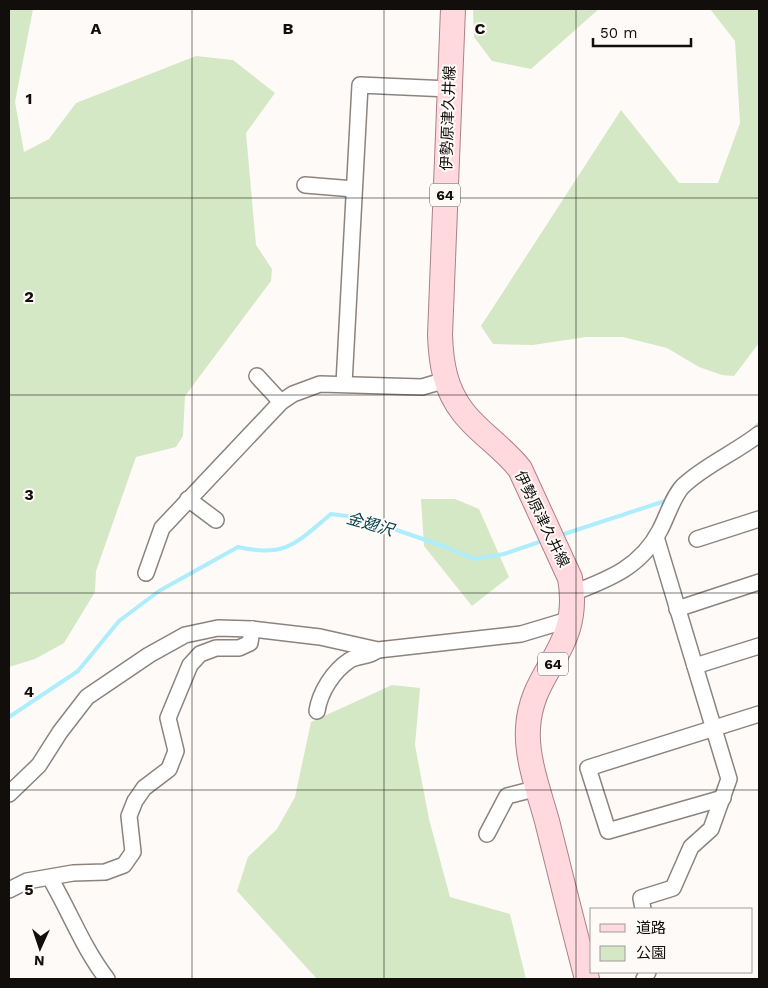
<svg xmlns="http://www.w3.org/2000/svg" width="768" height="988" font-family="'Work Sans','Noto Sans JP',sans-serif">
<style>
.green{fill:#d5e8c5}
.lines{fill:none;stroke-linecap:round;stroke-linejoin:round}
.stream{stroke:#adedfc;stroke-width:4}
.street-casing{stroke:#8c837d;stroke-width:18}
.primary-casing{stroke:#ac8186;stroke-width:26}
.street{stroke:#fff;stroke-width:15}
.primary{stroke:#ffd9dd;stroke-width:24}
.grid{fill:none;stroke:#110e0c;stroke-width:1;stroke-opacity:0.55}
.labels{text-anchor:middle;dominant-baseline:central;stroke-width:4;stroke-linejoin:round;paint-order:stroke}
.shield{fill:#fefaf8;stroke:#585553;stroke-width:1}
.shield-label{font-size:14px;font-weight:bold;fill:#110e0c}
.street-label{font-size:15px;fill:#110e0c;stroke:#fefaf8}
.water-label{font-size:16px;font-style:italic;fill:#06424d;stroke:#fefaf8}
.grid-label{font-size:16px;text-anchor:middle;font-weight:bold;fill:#110e0c;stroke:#fefaf8;stroke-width:4;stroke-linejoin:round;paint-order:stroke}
</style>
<rect width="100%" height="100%" fill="#fefaf8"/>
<!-- green -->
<g class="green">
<polygon points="9,9 33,9 15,102 24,152 49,139 76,103 196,56 233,60 275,93 246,133 256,245 272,269 271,281 185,396 183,436 176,447 136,457 96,571 95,592 64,643 35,659 9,667"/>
<polygon points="473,9 599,9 531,69 492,61 474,37"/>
<polygon points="710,9 759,9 759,343 734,376 722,375 699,367 667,348 623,337 586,337 533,345 493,344 481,326 621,110 679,183 718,183 740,123 735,41"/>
<polygon points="421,499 455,499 479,509 509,577 472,606 424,546"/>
<polygon points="392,685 420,688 415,745 429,819 450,897 510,914 526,979 317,979 237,891 248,857 277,829 295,797 311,722"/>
</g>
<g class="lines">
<!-- stream -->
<g class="stream">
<polyline points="752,431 759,424"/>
<polyline points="558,536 668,500"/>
<path d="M9,717L78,671L119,621L159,591L238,547C286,558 296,543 331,514L362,518L443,546L474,559L504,554L545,540"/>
</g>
<!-- street casing -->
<g class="street-casing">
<g id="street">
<polyline points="305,185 354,189"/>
<polyline points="257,376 281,402"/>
<polyline points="344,384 360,85 449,89"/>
<polyline points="188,499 216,520"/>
<polyline points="697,539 759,519"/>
<polyline points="146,573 162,528 281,402 293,394 320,384 422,387 446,380"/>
<path d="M573,593C609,579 641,567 660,530C667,517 673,496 683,486C705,465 735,453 759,434"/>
<polyline points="677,609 759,582"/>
<polyline points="695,666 759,646"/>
<path d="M317,711C320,692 333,671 350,660C358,655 368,657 376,651"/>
<polyline points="9,794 39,765 60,732 87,697 149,655 185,635 218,628 252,629 320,637 378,650 521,634 561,622 571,623"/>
<polyline points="723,798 608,831 588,768 759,714"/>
<polyline points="487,834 507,796 538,788"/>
<path d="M50,878C70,912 83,948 107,979"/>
<polyline points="9,890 27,881 73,873 105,872 124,865 133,852 129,816 135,801 144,788 169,769 176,751 168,718 190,665 200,654 216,648 239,648 250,643 252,629"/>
<polyline points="643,909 641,898 673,888 691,847 711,829 729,779 656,537"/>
<polyline points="644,979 648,972"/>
</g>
</g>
<!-- primary casing -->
<g class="primary-casing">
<path id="primary" d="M453,9L440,335C441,363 445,389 463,412C479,433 503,447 520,469L570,578C583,650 531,668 528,728C526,758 539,792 547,821C560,873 573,926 587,979"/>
</g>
<!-- street -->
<use href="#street" class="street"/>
<!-- primary -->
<use href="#primary" class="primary"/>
</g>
<!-- grid -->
<path class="grid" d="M192,9V979M384,9V979M576,9V979M9,198H759M9,395H759M9,593H759M9,790H759"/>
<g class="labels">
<!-- shield labels -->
<g class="shield">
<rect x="430" y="183.5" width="30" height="23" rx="4"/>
<rect x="538" y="652.5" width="30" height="23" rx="4"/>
</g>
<g class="shield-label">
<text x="445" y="195">64</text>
<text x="553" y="664">64</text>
</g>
<!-- street labels -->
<g class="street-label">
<text transform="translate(448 118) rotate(-88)">伊勢原津久井線</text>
<text transform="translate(542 519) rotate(64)">伊勢原津久井線</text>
</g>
<!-- water labels -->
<g class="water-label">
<text transform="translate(370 524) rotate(16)">金翅沢</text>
</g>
</g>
<g class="grid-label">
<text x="96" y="34">A</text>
<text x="288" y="34">B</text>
<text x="480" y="34">C</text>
<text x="29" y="104">1</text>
<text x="29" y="302">2</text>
<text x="29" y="500">3</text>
<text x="29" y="697">4</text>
<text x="29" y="895">5</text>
</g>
<!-- border -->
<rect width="768" height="988" fill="none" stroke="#110e0c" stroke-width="20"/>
<!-- legend -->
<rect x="590" y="908" width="162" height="65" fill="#fefaf8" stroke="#9f9c9a"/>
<rect x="600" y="924" width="25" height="8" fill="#ffd9dd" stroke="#9f9c9a"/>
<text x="636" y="933" font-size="15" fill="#110e0c">道路</text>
<rect x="600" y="946" width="25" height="15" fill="#d5e8c5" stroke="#9f9c9a"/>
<text x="636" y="958" font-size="15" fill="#110e0c">公園</text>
<!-- north arrow -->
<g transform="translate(40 948) rotate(183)" stroke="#fefaf8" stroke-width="4" paint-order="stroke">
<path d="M0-4L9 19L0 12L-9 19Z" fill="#110e0c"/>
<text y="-8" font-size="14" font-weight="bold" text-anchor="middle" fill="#110e0c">N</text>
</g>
<!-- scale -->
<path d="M593 38v8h98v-8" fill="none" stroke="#110e0c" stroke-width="2.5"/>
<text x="600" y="38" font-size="15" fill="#110e0c" stroke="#fefaf8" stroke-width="4" paint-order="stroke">50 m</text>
</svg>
